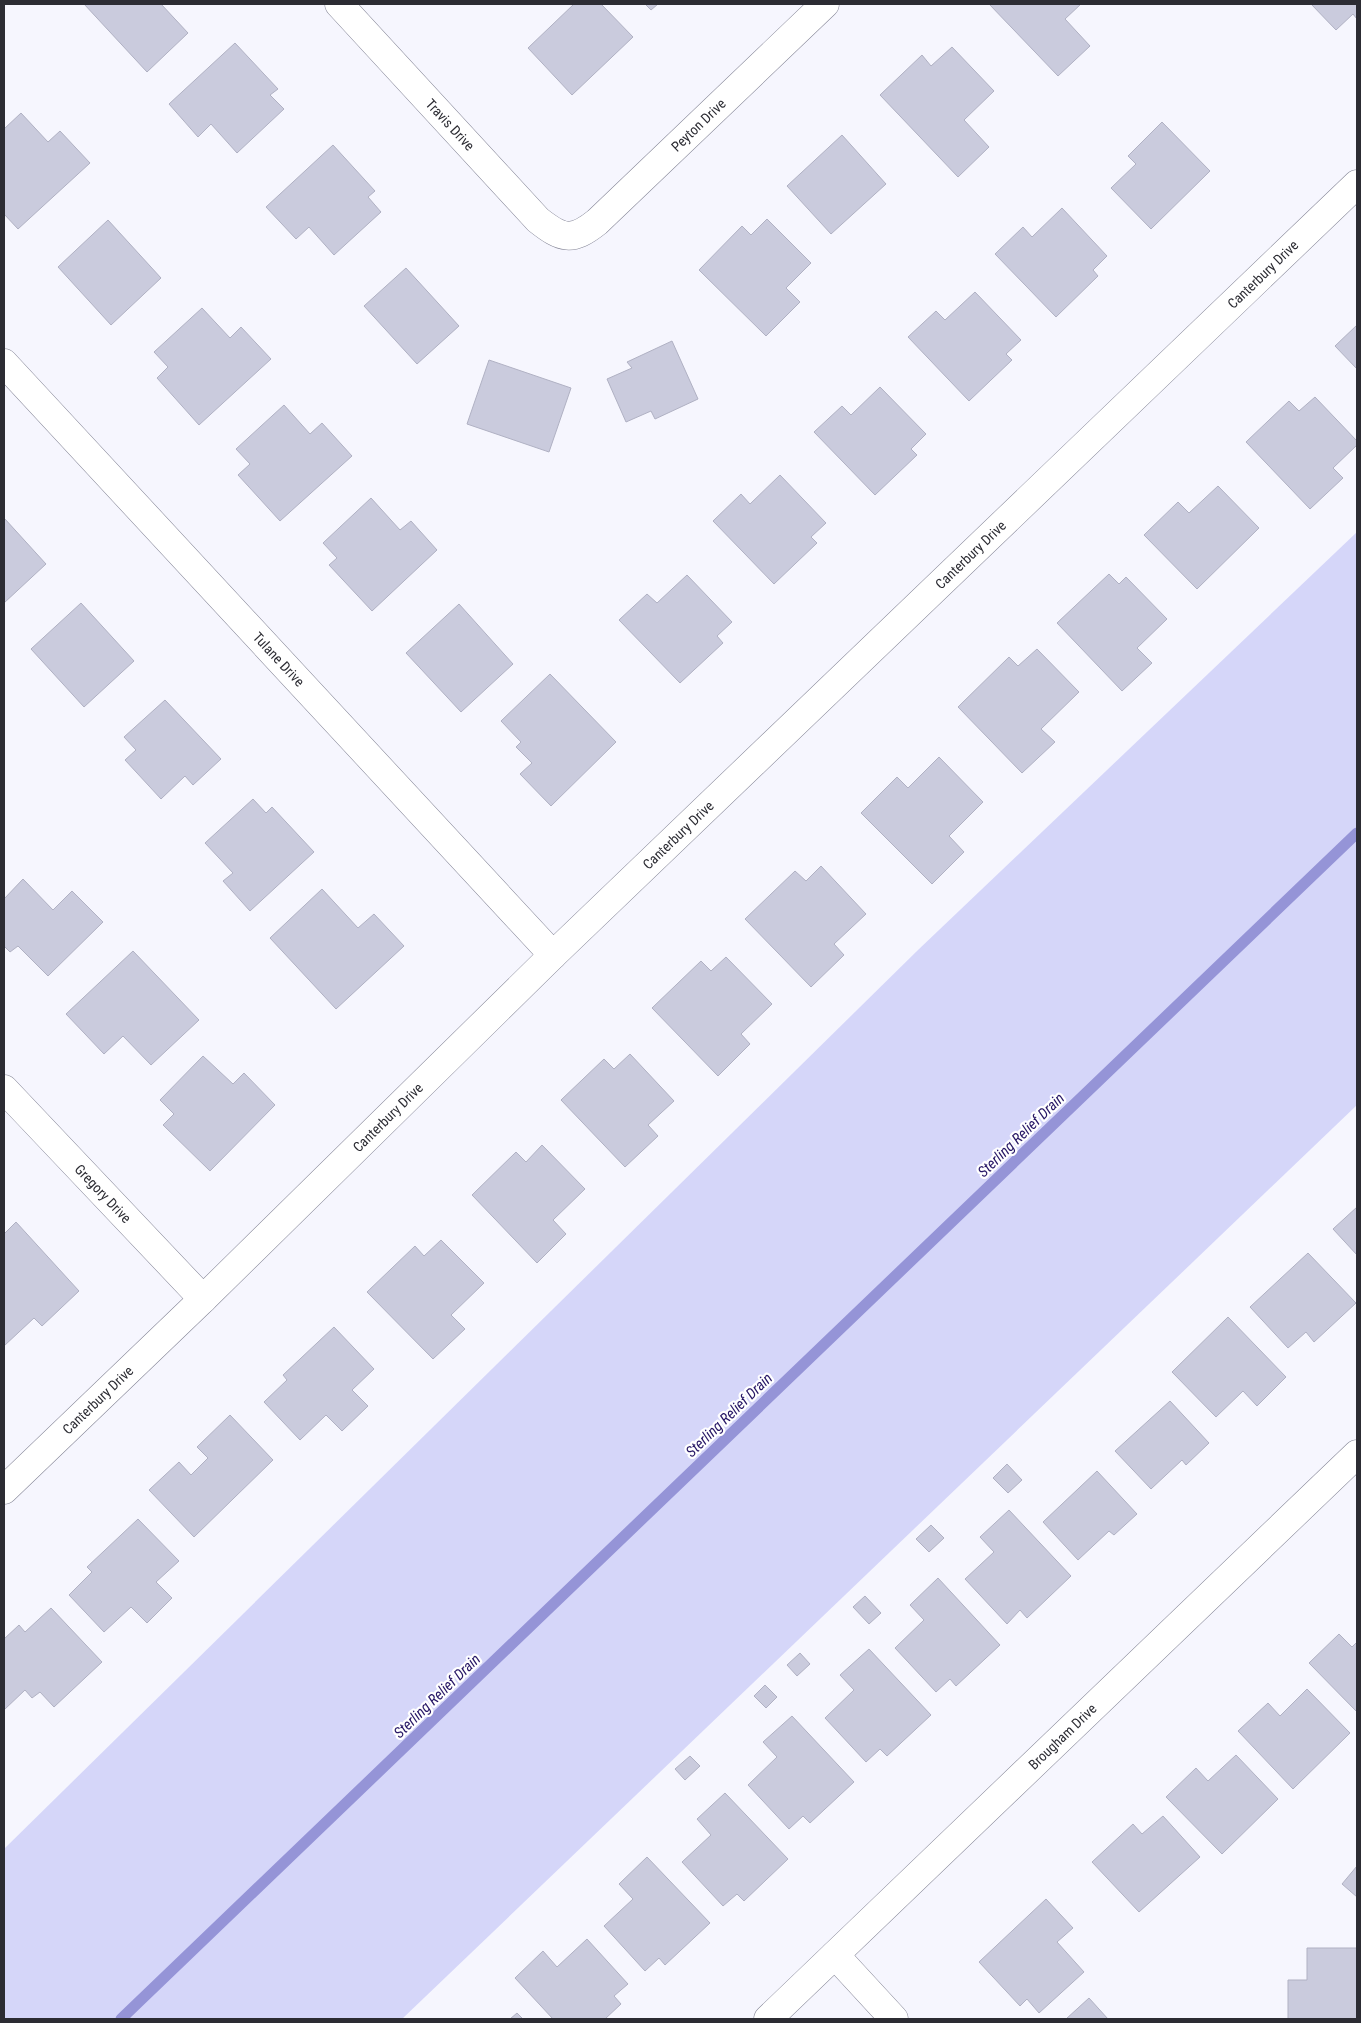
<svg xmlns="http://www.w3.org/2000/svg" width="1361" height="2023" font-family="'Roboto Condensed',sans-serif">
<style>
.green{fill:#d5d6f9}
.lines{fill:none;stroke-linecap:round;stroke-linejoin:round}
.stream{stroke:#9594d7;stroke-width:11}
.building{fill:#cacbdd;stroke:#b0b1c3}
.street-casing{stroke:#848596;stroke-width:29}
.street{stroke:#fff;stroke-width:28}
.labels{text-anchor:middle;dominant-baseline:central;stroke-width:4.5;stroke-linejoin:round;paint-order:stroke}
.street-label{font-size:14px;fill:#2c2c33;stroke:#fff}
.water-label{font-size:15px;font-style:italic;fill:#261665;stroke:#fff}
</style>
<rect width="100%" height="100%" fill="#f6f6fe"/>
<!-- green -->
<polygon class="green" points="1357,532 1357,1105 402,2019 4,2019 4,1849 918,950"/>
<g class="lines">
<!-- stream -->
<polyline class="stream" points="121,2019 1357,833"/>
</g>
<!-- building -->
<g class="building">
<polygon points="84,4 161,4 188,33 147,72"/>
<polygon points="574,4 601,4 633,37 572,95 528,48"/>
<polygon points="645,4 658,4 651,10"/>
<polygon points="989,4 1081,4 1065,19 1090,46 1058,76"/>
<polygon points="1311,4 1357,4 1357,19 1353,14 1336,30"/>
<polygon points="235,43 278,89 270,95 284,109 237,153 211,124 198,137 169,104"/>
<polygon points="952,47 994,91 964,120 989,147 958,177 880,95 922,55 931,66"/>
<polygon points="21,113 48,142 60,131 90,163 18,229 4,214 4,129"/>
<polygon points="1162,122 1210,171 1151,229 1111,188 1136,164 1128,156"/>
<polygon points="842,135 886,184 831,234 787,186"/>
<polygon points="333,145 375,191 368,197 381,212 334,255 309,227 296,239 266,207"/>
<polygon points="1062,208 1107,256 1093,270 1098,276 1056,317 995,254 1023,227 1032,237"/>
<polygon points="767,219 811,263 786,288 800,302 766,336 699,270 742,226 751,235"/>
<polygon points="108,220 161,278 111,325 58,267"/>
<polygon points="406,268 459,326 417,364 364,306"/>
<polygon points="975,292 1021,340 1006,354 1012,360 969,401 908,337 936,311 945,320"/>
<polygon points="202,308 230,338 241,327 271,359 199,425 157,378 168,367 154,352"/>
<polygon points="1357,325 1357,369 1335,346"/>
<polygon points="672,341 698,399 655,419 651,411 626,422 607,379 632,368 627,362"/>
<polygon points="489,360 571,388 549,452 467,424"/>
<polygon points="880,387 926,434 911,449 917,455 875,495 814,432 842,406 851,415"/>
<polygon points="1315,397 1357,441 1357,445 1333,468 1343,478 1310,509 1246,442 1289,401 1299,411"/>
<polygon points="284,405 310,434 322,423 352,456 280,521 238,475 250,464 236,449"/>
<polygon points="780,475 826,523 811,537 817,543 774,584 713,521 741,494 750,504"/>
<polygon points="1218,486 1259,528 1197,589 1144,535 1178,502 1189,513"/>
<polygon points="371,498 400,530 411,521 437,550 372,611 329,565 337,558 323,543"/>
<polygon points="5,519 46,564 4,603 4,520"/>
<polygon points="1109,574 1119,584 1126,577 1167,619 1137,648 1152,663 1122,691 1057,623"/>
<polygon points="687,575 732,622 717,636 723,643 680,683 619,620 647,594 657,603"/>
<polygon points="81,603 134,661 84,707 31,649"/>
<polygon points="459,604 513,664 461,712 406,653"/>
<polygon points="1037,649 1079,692 1041,729 1055,742 1022,773 958,707 1009,657 1018,666"/>
<polygon points="550,674 616,742 551,806 520,774 532,763 516,747 521,742 501,721"/>
<polygon points="165,700 221,759 193,785 185,776 161,799 125,760 136,750 124,737"/>
<polygon points="939,757 983,802 949,836 964,852 932,884 861,813 897,777 908,788"/>
<polygon points="253,799 266,813 272,807 314,852 250,911 223,881 233,873 205,843"/>
<polygon points="821,866 866,914 834,944 844,955 811,987 745,919 795,871 806,881"/>
<polygon points="23,879 53,910 72,891 103,922 48,976 18,946 10,952 4,946 4,899"/>
<polygon points="322,889 358,928 374,914 404,946 336,1009 270,938"/>
<polygon points="133,951 199,1020 151,1065 123,1036 104,1054 66,1014"/>
<polygon points="726,957 772,1004 741,1034 750,1044 718,1076 652,1008 701,961 711,971"/>
<polygon points="630,1054 674,1101 648,1125 658,1136 625,1167 561,1100 604,1059 614,1069"/>
<polygon points="203,1056 233,1084 244,1073 275,1105 210,1171 163,1125 174,1114 160,1100"/>
<polygon points="542,1145 585,1189 553,1220 566,1234 537,1263 472,1195 516,1152 526,1162"/>
<polygon points="1357,1207 1357,1255 1333,1229"/>
<polygon points="16,1222 79,1291 42,1326 34,1318 4,1346 4,1234"/>
<polygon points="441,1240 484,1283 451,1315 465,1329 433,1359 367,1292 415,1246 424,1256"/>
<polygon points="1308,1253 1356,1303 1314,1342 1306,1332 1288,1348 1250,1307"/>
<polygon points="1228,1317 1286,1377 1257,1406 1243,1391 1216,1417 1172,1372"/>
<polygon points="334,1327 374,1369 352,1390 368,1406 342,1431 326,1415 300,1440 264,1402 287,1380 283,1375"/>
<polygon points="1170,1401 1209,1443 1186,1465 1182,1460 1151,1489 1115,1451"/>
<polygon points="230,1415 273,1460 194,1537 149,1490 179,1462 191,1475 208,1458 197,1447"/>
<polygon points="1007,1464 1022,1480 1008,1493 993,1478"/>
<polygon points="1097,1471 1137,1514 1114,1535 1109,1531 1078,1560 1043,1522"/>
<polygon points="1009,1510 1071,1576 1027,1618 1020,1610 1007,1624 965,1579 994,1552 980,1537"/>
<polygon points="138,1519 179,1561 156,1582 172,1598 147,1623 131,1607 104,1632 69,1595 92,1572 87,1567"/>
<polygon points="931,1525 944,1538 929,1552 916,1539"/>
<polygon points="938,1578 1000,1645 956,1686 950,1679 936,1692 895,1648 924,1620 910,1605"/>
<polygon points="865,1596 881,1613 869,1624 853,1607"/>
<polygon points="51,1608 102,1662 54,1707 40,1692 32,1698 25,1690 4,1710 4,1639 19,1625 25,1632"/>
<polygon points="1339,1634 1352,1647 1357,1642 1357,1712 1309,1663"/>
<polygon points="869,1649 931,1715 887,1756 880,1749 866,1762 825,1718 854,1690 840,1675"/>
<polygon points="800,1653 810,1664 797,1676 787,1665"/>
<polygon points="765,1685 777,1697 766,1708 754,1696"/>
<polygon points="1307,1689 1350,1733 1293,1789 1238,1731 1268,1703 1280,1716"/>
<polygon points="792,1716 854,1782 810,1823 803,1816 789,1829 748,1785 777,1757 763,1742"/>
<polygon points="1236,1755 1278,1799 1222,1854 1166,1797 1196,1768 1208,1781"/>
<polygon points="690,1756 700,1766 685,1780 675,1769"/>
<polygon points="725,1793 788,1859 744,1901 737,1894 723,1906 682,1862 711,1835 697,1819"/>
<polygon points="1163,1816 1200,1857 1139,1912 1092,1862 1133,1824 1142,1834"/>
<polygon points="647,1857 710,1923 665,1965 659,1958 645,1971 604,1926 633,1899 619,1884"/>
<polygon points="1357,1866 1357,1897 1342,1884"/>
<polygon points="1046,1899 1073,1928 1057,1942 1084,1972 1039,2013 1027,1999 1020,2006 979,1962"/>
<polygon points="587,1939 628,1984 614,1996 621,2004 605,2019 553,2019 515,1978 543,1951 557,1967"/>
<polygon points="1307,1948 1357,1948 1357,2019 1288,2019 1288,1980 1307,1980"/>
<polygon points="1089,1998 1108,2019 1066,2019"/>
<polygon points="517,2013 523,2019 510,2019"/>
</g>
<g class="lines">
<!-- street casing -->
<g class="street-casing">
<g id="street">
<path id="s1" d="M339,4L538,220C562,239 572,242 597,222L825,4"/>
<path id="s2" d="M4,363L553,955"/>
<path id="s3" d="M4,1089L203,1299"/>
<path id="s4" d="M4,1490L203,1299L553,955L1357,184"/>
<polyline points="835,1955 894,2019"/>
<path id="s5" d="M768,2019L1357,1454"/>
</g>
</g>
<!-- street -->
<use href="#street" class="street"/>
</g>
<g class="labels">
<!-- street labels -->
<g class="street-label">
<text stroke="none"><textPath href="#s1" startOffset="164">Travis Drive</textPath></text>
<text stroke="none"><textPath href="#s1" startOffset="501">Peyton Drive</textPath></text>
<text stroke="none"><textPath href="#s4" startOffset="1750">Canterbury Drive</textPath></text>
<text stroke="none"><textPath href="#s4" startOffset="1345">Canterbury Drive</textPath></text>
<text stroke="none"><textPath href="#s2" startOffset="404">Tulane Drive</textPath></text>
<text stroke="none"><textPath href="#s4" startOffset="940">Canterbury Drive</textPath></text>
<text stroke="none"><textPath href="#s4" startOffset="535">Canterbury Drive</textPath></text>
<text stroke="none"><textPath href="#s3" startOffset="144">Gregory Drive</textPath></text>
<text stroke="none"><textPath href="#s4" startOffset="130">Canterbury Drive</textPath></text>
<text stroke="none"><textPath href="#s5" startOffset="408">Brougham Drive</textPath></text>
</g>
<!-- water labels -->
<g class="water-label">
<text transform="translate(1021 1135) rotate(-44)">Sterling Relief Drain</text>
<text transform="translate(729 1415) rotate(-44)">Sterling Relief Drain</text>
<text transform="translate(437 1696) rotate(-44)">Sterling Relief Drain</text>
</g>
</g>
<!-- border -->
<rect width="1361" height="2023" fill="none" stroke="#2c2c33" stroke-width="10"/>
</svg>
